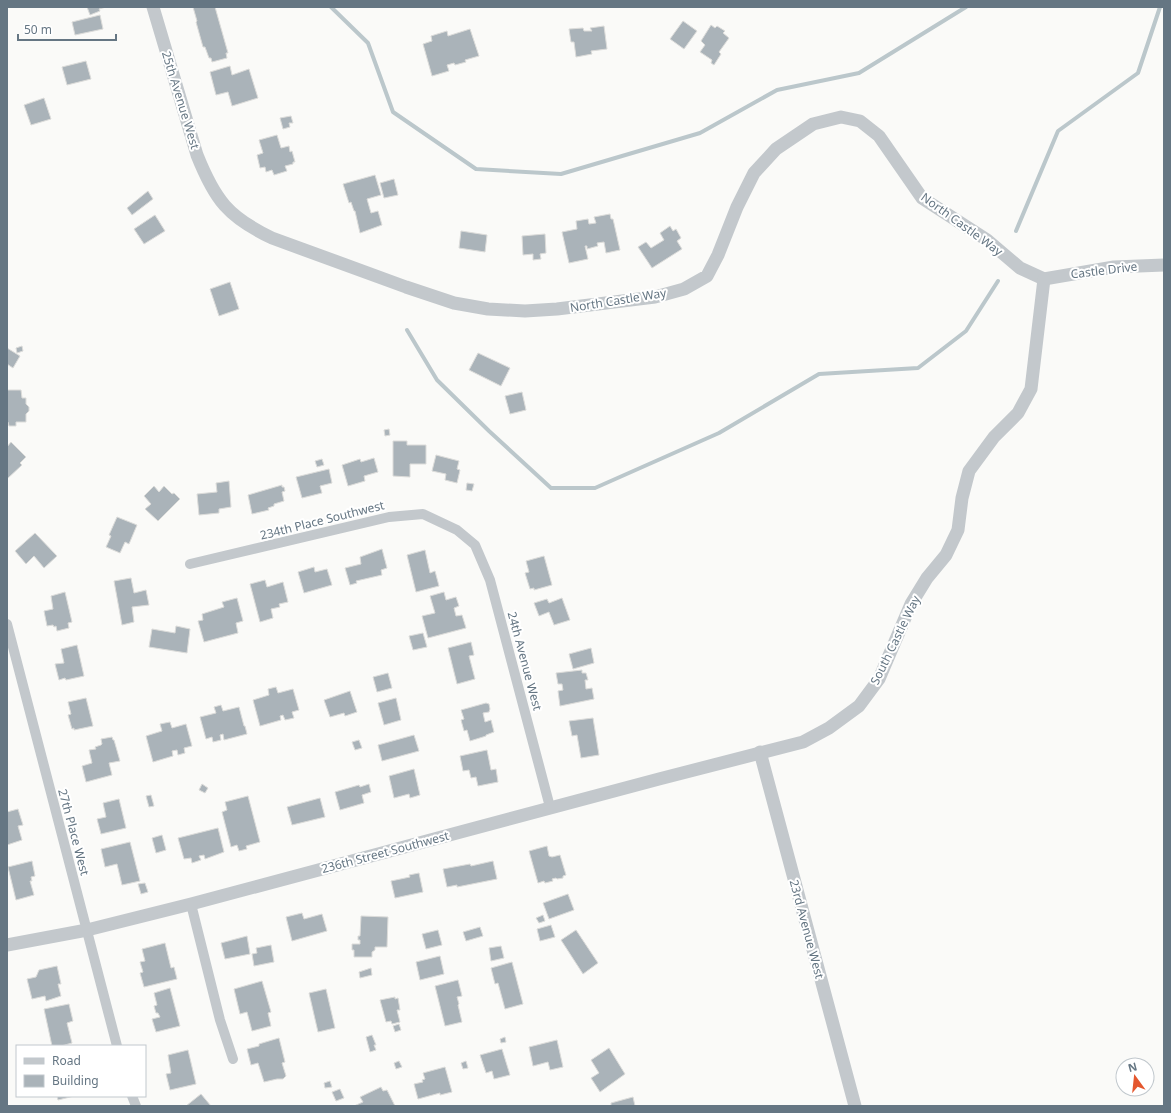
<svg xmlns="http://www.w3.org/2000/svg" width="1171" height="1113" font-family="'Noto Sans',sans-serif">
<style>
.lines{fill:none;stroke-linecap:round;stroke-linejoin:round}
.stream{stroke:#bbc7cb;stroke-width:4}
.building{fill:#aab3b9;stroke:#dcdcda}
.minor{stroke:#c3c8cc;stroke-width:10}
.tertiary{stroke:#c3c8cc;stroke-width:13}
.labels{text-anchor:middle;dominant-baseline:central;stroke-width:4;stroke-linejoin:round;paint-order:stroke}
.street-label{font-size:12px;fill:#657683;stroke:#fff}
</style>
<rect width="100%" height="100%" fill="#fafaf8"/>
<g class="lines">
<!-- stream -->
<g class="stream">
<polyline points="331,7 368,43 393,112 476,169 561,174 700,133 777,90 859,73 966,7"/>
<polyline points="1016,231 1058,131 1138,73 1160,7"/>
<polyline points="407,330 437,380 489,431 551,488 595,488 719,433 819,374 918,368 966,331 998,281"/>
</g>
</g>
<!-- building -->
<g class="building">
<polygon points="87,7 106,7 99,9 100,11 90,15"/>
<polygon points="193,7 215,7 228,53 226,53 227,58 212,62 211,58 209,58 205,47 203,47 196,22 197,21"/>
<polygon points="100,15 103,29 75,35 72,22"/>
<polygon points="683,21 697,31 684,49 670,39"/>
<polygon points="711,25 715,28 717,26 725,31 723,33 729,38 719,52 721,54 714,65 711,63 712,60 700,52 705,45 701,41"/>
<polygon points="604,26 607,49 591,51 592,54 576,57 574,42 571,42 569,29 583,28 584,31 592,31 590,28"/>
<polygon points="470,29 479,56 465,60 466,62 455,65 454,63 447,65 449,71 432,76 423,44 432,41 431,36 447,31 448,36"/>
<polygon points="86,61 91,79 67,85 62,67"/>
<polygon points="230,66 232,75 249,69 258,98 232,106 228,92 216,95 210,72"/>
<polygon points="44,98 51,119 31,125 24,105"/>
<polygon points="291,116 293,123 289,123 290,127 283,129 280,118"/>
<polygon points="277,135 281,148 289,146 290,152 292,151 295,162 293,162 293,164 285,166 287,171 274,175 272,170 266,172 265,167 260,168 257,155 263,153 259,140"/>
<polygon points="375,175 381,195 367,199 371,213 378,211 382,225 360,233 355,211 354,211 351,202 349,203 343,184"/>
<polygon points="394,179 398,195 384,198 380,183"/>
<polygon points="148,191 153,199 132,215 127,208"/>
<polygon points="610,214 611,219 613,219 620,250 606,253 604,242 597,243 598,246 587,249 587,246 585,246 588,259 569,263 562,232 577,229 576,221 588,219 589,224 596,223 594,217"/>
<polygon points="155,215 165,231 144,244 134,229"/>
<polygon points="670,226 673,231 676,229 681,238 677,241 682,249 652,268 638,247 646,242 651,248 664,240 660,233"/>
<polygon points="461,231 487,235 485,252 459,248"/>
<polygon points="545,234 546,253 540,254 541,259 533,260 533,254 523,255 522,236"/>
<polygon points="230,282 239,309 219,316 210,289"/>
<polygon points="22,346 23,351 17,353 16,348"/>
<polygon points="7,348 20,356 13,368 7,364"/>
<polygon points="478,353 510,368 501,386 469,370"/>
<polygon points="7,390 21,390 22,398 26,398 26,404 29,407 29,411 26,414 26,422 16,422 16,426 9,426 8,422 7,422"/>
<polygon points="522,392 526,410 510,414 505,396"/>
<polygon points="389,429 390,435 385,436 384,430"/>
<polygon points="393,441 407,441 407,445 426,445 426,464 410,464 410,477 393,476"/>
<polygon points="11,442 26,457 20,463 22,465 7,479 7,447"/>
<polygon points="436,455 459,461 457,469 460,470 457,483 445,480 446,474 432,471"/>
<polygon points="374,458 378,472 364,476 365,481 348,486 342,465 360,459 361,462"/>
<polygon points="322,459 324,465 317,467 315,461"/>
<polygon points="329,469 332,483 320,486 322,493 302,498 296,477"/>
<polygon points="229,481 231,507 219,509 219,513 199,515 197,494 217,492 216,483"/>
<polygon points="467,483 474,484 472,491 466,490"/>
<polygon points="282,485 282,487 284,487 285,491 282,492 284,501 274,504 274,506 268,508 269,510 252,514 248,495"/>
<polygon points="154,486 159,492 164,486 172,494 174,493 180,499 158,521 145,509 151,504 144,496"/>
<polygon points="117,517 137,525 129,544 125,542 120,553 106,547 111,536 109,535"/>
<polygon points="35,533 57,556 44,568 34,556 26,564 15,551"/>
<polygon points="382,549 387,568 381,570 382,575 356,581 357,583 350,585 345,568 361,564 360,557"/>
<polygon points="425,550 430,573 435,571 439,586 416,592 407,555"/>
<polygon points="544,556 552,585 534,590 534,588 530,589 525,573 529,572 526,561"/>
<polygon points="314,567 315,572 327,569 332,585 304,593 298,572"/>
<polygon points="131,578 134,593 146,590 149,605 132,607 134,622 122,625 114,581"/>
<polygon points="265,580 267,587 283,582 288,602 279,604 280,607 271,609 273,618 260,622 250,584"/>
<polygon points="65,592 72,622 68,623 69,628 57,631 56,626 54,627 53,625 47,626 44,611 53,609 51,596"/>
<polygon points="444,592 446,600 456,597 459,606 454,608 456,616 462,615 466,628 428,638 422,616 435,613 430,596"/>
<polygon points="237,598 243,621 236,623 238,633 204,642 198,621 203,620 202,614 224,607 222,602"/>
<polygon points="562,598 570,620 554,625 549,612 539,616 534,603 547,599 549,603"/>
<polygon points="176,626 190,629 187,653 149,647 152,629 175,633"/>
<polygon points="423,633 427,647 413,650 409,636"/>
<polygon points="471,642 474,655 469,656 475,679 457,684 448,648"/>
<polygon points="77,645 84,676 66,680 65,678 59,680 55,664 64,663 61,649"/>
<polygon points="591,648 594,663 573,669 569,654"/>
<polygon points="582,670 582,673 586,673 588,680 585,680 586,689 592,688 594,699 560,706 558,691 563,690 562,684 558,684 556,673"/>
<polygon points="388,673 392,688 377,692 373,677"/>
<polygon points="276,687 278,693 293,689 299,710 292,712 294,718 285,720 283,715 280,716 281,720 260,726 253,700 269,695 268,689"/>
<polygon points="350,691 357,712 345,716 344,713 330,717 324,700"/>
<polygon points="86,698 93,726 74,730 74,728 72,729 68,715 71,714 68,702"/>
<polygon points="396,698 401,720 384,725 378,703"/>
<polygon points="486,703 489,704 490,709 489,712 483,713 485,722 491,720 494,732 486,735 486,736 470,741 467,730 464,731 461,720 464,719 461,710"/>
<polygon points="221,705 223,711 239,707 244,726 245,726 247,734 224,740 223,734 220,735 221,740 213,742 212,737 206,739 200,717 216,713 214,707"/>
<polygon points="593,718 599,755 581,758 577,735 572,736 569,721"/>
<polygon points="170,722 172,728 186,724 192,746 184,748 185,753 178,755 177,750 172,751 173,756 153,762 146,736 162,731 160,724"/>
<polygon points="414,735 419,751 382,761 378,745"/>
<polygon points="112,737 113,740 114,740 120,761 109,763 112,775 86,782 82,766 92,763 89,750 96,749 95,747 101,745 102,744 101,739"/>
<polygon points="359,740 362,748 355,750 352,742"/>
<polygon points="487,750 491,770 496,769 498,782 478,786 476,777 471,778 469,770 463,771 460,756"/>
<polygon points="414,769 420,795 410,798 409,794 394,798 389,776"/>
<polygon points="202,784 208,788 205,793 199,790"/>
<polygon points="369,784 371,792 362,795 364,803 340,810 335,792 359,785 360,787"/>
<polygon points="151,795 154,806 149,807 146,796"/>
<polygon points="248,796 260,842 246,846 247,849 239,851 237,845 231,847 222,812 227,810 225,802"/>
<polygon points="320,798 325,817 292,825 287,807"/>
<polygon points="119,799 126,828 101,834 97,819 106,817 103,803"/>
<polygon points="18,809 23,825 18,826 22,840 7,845 7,812"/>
<polygon points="218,828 224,852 205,859 204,855 199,856 201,860 192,863 191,858 184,859 178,838"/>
<polygon points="162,835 166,850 156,853 152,838"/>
<polygon points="130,842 140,881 122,885 117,864 105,867 101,849"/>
<polygon points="547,846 549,856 552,857 560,855 566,875 563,876 563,878 557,879 556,878 552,879 553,881 545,883 544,881 538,883 529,851"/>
<polygon points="32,861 35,876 31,877 32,881 30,881 34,895 16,900 8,867"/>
<polygon points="493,861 497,879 457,887 457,885 447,887 443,869 470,864 471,866"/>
<polygon points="419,873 423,892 395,898 391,881 410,877 409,875"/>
<polygon points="145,883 148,892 141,894 138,884"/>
<polygon points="568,894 574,910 549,919 543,903"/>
<polygon points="302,913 304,919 322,914 327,931 292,941 286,917"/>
<polygon points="543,915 545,921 539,923 536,918"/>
<polygon points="361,916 388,917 387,947 375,947 375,950 372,952 372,957 354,957 354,950 352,950 352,944 360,944 360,940 358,940 358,936 360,936"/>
<polygon points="551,925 555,937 540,941 537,929"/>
<polygon points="480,927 483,936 466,941 463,932"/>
<polygon points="438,930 442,945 426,949 422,934"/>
<polygon points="576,930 598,963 583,974 561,940"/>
<polygon points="247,936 250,954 225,959 221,943"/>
<polygon points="165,943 171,968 174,967 177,979 144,987 140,973 143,972 140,962 145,961 142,949"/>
<polygon points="271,945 274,962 254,966 252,954 257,953 256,948"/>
<polygon points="501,946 504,958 491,961 489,948"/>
<polygon points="440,956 444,974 420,980 416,962"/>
<polygon points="512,962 523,1004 505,1009 498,983 495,984 491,968"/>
<polygon points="57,966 61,984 58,984 61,996 46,1001 45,996 32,999 27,979 36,977 39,970"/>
<polygon points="371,968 372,975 360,978 359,972"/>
<polygon points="458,980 462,996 457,997 459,1004 458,1005 462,1022 445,1026 435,986"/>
<polygon points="262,981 271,1012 268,1013 271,1026 252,1031 247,1012 240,1014 234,989"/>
<polygon points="170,988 180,1026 156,1032 152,1019 160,1017 158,1013 156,1013 154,1006 157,1005 154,993"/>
<polygon points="326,989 335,1028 318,1032 309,993"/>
<polygon points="395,997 395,999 398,998 400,1010 397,1010 400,1022 392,1024 391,1021 386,1022 380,1000"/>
<polygon points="69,1004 73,1021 67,1023 72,1043 61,1046 52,1046 44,1009"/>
<polygon points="399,1024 401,1030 395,1032 393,1026"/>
<polygon points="372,1035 376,1045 374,1045 376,1050 370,1052 366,1037"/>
<polygon points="505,1037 506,1042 501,1043 500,1039"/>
<polygon points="279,1038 285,1062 282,1063 286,1076 283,1079 277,1079 264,1082 258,1063 251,1065 247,1049 259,1046 259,1044"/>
<polygon points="557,1040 563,1067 550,1070 548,1062 533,1066 529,1047"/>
<polygon points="609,1048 625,1074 600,1092 591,1078 599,1073 591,1060"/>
<polygon points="502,1049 510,1075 494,1079 492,1071 486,1073 480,1055"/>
<polygon points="188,1050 196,1084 170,1090 166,1074 171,1073 168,1055"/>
<polygon points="399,1061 402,1067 396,1069 394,1063"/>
<polygon points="466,1061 468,1068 463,1069 461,1063"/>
<polygon points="445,1067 452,1092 440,1095 440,1093 418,1099 414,1084 423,1082 422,1080 425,1079 423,1073"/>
<polygon points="330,1081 332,1087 325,1088 324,1083"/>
<polygon points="381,1087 383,1091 387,1090 395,1106 354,1106 363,1102 360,1097"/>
<polygon points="340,1089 344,1098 336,1101 332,1092"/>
<polygon points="201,1094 211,1106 186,1106"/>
<polygon points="57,1096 74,1096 58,1100"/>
<polygon points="633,1097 635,1106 611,1106 611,1103"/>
</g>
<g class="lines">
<!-- minor -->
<g class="minor">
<polyline points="190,564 389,517 423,514 457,530 475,545 490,580 550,807"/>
<polyline points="7,624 117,1046"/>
<polyline points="191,904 220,1020 233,1059"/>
<polyline points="132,1096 136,1106"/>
</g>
<!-- tertiary -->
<g class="tertiary">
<path d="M153,7L197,155C215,200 228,217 272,238L406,287L454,303L488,309L525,311L557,309L655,297L684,289L707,276L718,255L737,207L754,173L776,149L813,124L841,117L860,121L879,136L922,198L987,240L1020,268L1044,279"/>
<polyline points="1044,279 1114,267 1164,265"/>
<polyline points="760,752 855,1106"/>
<polyline points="7,945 87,930 191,904 659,779 803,742 829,728 859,706 879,679 911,604 927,578 946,555 958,530 962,498 969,471 994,437 1018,413 1031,389 1044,279"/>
</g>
</g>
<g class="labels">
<!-- street labels -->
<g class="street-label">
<text transform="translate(181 100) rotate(73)">25th Avenue West</text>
<text transform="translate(962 224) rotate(36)">North Castle Way</text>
<text transform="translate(1104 270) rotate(-7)">Castle Drive</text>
<text transform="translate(618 300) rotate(-9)">North Castle Way</text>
<text transform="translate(322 520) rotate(-14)">234th Place Southwest</text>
<text transform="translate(895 640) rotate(-64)">South Castle Way</text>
<text transform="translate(525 661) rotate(75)">24th Avenue West</text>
<text transform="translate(74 832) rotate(75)">27th Place West</text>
<text transform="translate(385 852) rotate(-15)">236th Street Southwest</text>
<text transform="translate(807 929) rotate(75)">23rd Avenue West</text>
</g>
</g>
<!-- border -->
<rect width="1171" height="1113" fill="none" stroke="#657683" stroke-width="16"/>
<!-- legend -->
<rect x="16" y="1045" width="130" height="52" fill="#ffffff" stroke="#c1c8cd"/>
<rect x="24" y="1058" width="20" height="6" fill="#c3c8cc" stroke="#c1c8cd"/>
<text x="52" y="1065" font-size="12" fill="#657683">Road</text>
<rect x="24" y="1075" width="20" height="12" fill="#aab3b9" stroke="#c1c8cd"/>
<text x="52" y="1085" font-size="12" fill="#657683">Building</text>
<!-- north arrow -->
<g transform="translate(1135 1077) rotate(345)"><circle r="19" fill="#ffffff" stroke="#c1c8cd"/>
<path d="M0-3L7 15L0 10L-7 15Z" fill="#e4572e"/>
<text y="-6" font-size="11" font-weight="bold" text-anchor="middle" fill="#657683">N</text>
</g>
<!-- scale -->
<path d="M18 34v6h98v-6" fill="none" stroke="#657683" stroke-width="2"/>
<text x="24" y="34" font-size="12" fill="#657683" stroke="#ffffff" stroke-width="3" paint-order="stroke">50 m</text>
</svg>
